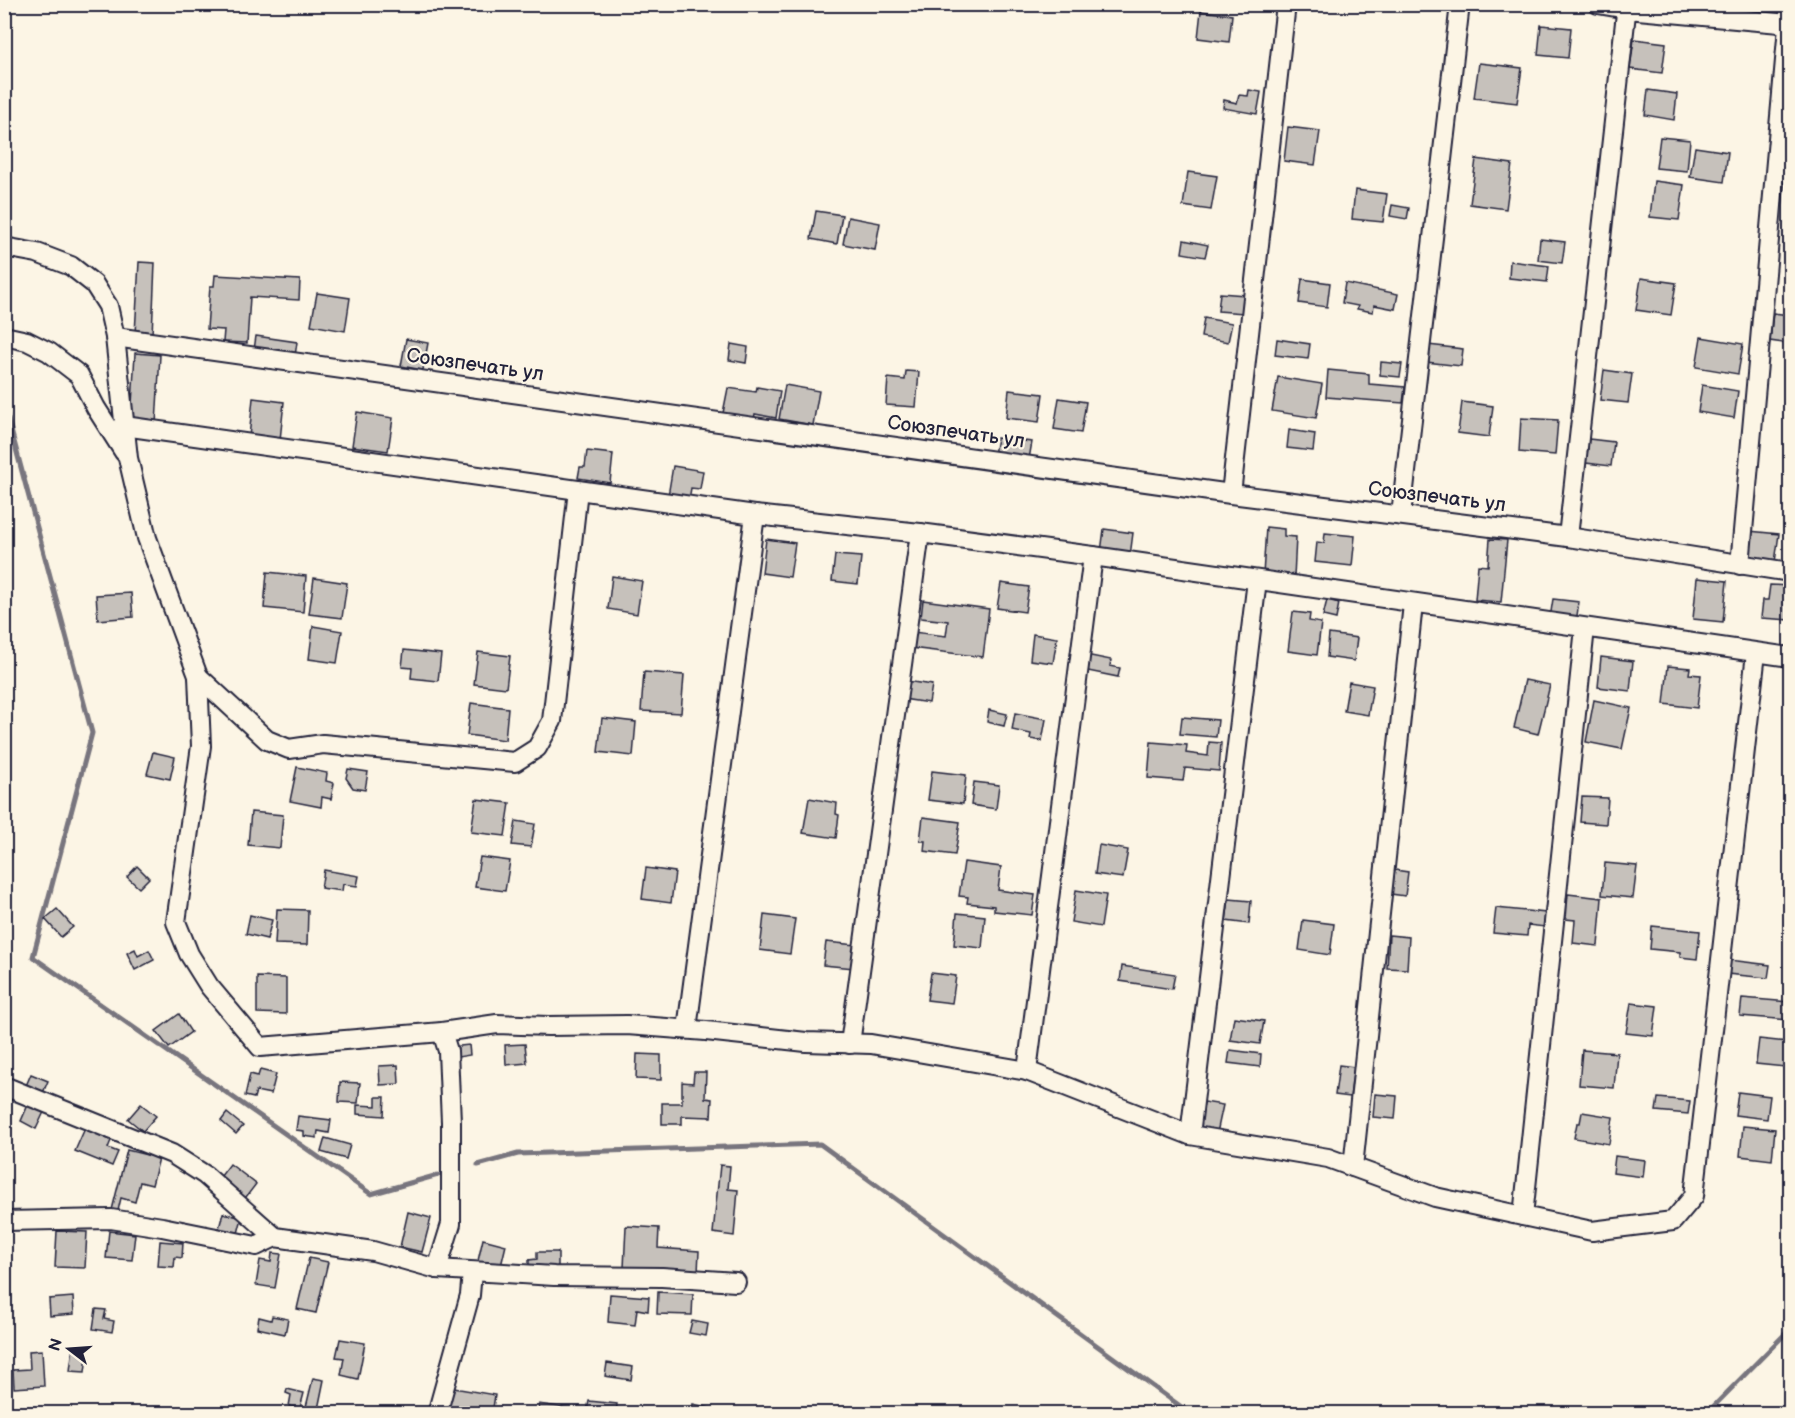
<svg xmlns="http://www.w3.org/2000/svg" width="1795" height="1418" font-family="'Balsamiq Sans',sans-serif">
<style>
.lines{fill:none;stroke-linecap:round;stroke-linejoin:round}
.stream{stroke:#78757e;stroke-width:5}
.building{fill:#c6c1bb;stroke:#22223b;stroke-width:1.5}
.minor-casing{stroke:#22223b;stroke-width:22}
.minor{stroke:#fcf5e5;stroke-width:18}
.labels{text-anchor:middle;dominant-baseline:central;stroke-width:4.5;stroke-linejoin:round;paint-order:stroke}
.street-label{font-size:20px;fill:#22223b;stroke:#fcf5e5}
</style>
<rect width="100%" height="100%" fill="#fcf5e5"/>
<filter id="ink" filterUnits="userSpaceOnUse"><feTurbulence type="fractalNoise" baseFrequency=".0167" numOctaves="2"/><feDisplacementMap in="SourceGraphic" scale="12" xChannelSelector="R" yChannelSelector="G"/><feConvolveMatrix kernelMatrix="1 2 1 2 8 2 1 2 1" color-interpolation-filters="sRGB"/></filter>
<g filter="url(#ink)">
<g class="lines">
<!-- stream -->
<g class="stream">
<polyline points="4,404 92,733 33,957 371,1194 438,1175"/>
<polyline points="478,1165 518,1154 820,1144 1191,1414"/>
<polyline points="1706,1414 1790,1329"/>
</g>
</g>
<!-- building -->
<g class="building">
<polygon points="1201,11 1232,15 1229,42 1198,38"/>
<polygon points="1541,25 1571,28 1568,58 1538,55"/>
<polygon points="1634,39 1666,43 1662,73 1630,69"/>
<polygon points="1479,63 1522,68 1517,103 1474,98"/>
<polygon points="1249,90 1261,92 1257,114 1223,108 1224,100 1237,103 1239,95 1248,96"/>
<polygon points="1648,90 1677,94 1674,120 1645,115"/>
<polygon points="1288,127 1320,131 1315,165 1284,161"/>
<polygon points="1660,137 1690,140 1687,171 1656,168"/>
<polygon points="1695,147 1728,152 1724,182 1690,177"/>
<polygon points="1476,159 1512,164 1506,209 1470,204"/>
<polygon points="1188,172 1217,176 1211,210 1183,206"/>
<polygon points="1654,181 1684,185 1679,220 1650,217"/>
<polygon points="1355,190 1387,194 1383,222 1352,219"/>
<polygon points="1392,205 1409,208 1407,219 1390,216"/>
<polygon points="816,211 842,215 837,244 811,239"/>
<polygon points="848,217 880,223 875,250 843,244"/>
<polygon points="1540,239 1565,242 1562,263 1538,260"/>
<polygon points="1184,240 1208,245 1205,257 1182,253"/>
<polygon points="1510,261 1549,266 1547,282 1509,278"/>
<polygon points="139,262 155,263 152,335 135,334"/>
<polygon points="215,275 300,280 299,300 250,297 247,343 223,342 224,330 207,329 210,286 214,286"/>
<polygon points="1641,278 1676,283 1671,315 1636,310"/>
<polygon points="1302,279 1330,283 1327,307 1299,303"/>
<polygon points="1345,283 1398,294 1395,309 1374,305 1373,312 1357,309 1358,306 1342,303"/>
<polygon points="317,293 350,298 345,331 311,325"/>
<polygon points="1220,293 1245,295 1244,313 1218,311"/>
<polygon points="1773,313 1790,315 1790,344 1770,341"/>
<polygon points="1204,318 1232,323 1228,342 1201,337"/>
<polygon points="256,336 297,342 295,356 254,350"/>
<polygon points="1701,337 1743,344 1738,374 1696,367"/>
<polygon points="406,339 428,343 423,370 401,366"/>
<polygon points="1277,339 1310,344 1308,359 1275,355"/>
<polygon points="731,344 748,347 746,363 729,360"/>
<polygon points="1428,345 1463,349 1461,366 1426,362"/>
<polygon points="135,353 160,355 156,424 131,422"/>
<polygon points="1381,362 1402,364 1400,377 1380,375"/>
<polygon points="1328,370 1369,374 1369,384 1405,387 1403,403 1326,397"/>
<polygon points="1604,370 1632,374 1628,403 1600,400"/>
<polygon points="906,371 919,372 916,407 886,405 888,378 905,380"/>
<polygon points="1278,377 1322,384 1316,418 1272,411"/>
<polygon points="785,385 819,391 813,425 779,419"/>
<polygon points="1702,385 1738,391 1734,418 1698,412"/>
<polygon points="757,387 780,391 776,418 755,414 754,419 723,413 728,388 756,392"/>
<polygon points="1009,390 1043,394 1039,422 1006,418"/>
<polygon points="253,398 284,402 280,440 249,437"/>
<polygon points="1059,398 1086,402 1081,433 1054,429"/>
<polygon points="1462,402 1493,406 1489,437 1458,433"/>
<polygon points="357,412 393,418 388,451 352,446"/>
<polygon points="1521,418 1558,420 1555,455 1519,452"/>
<polygon points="1289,430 1315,434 1313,451 1287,448"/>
<polygon points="997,438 1032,442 1029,459 994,454"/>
<polygon points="1589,439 1614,442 1611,466 1586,463"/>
<polygon points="587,451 613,454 610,483 578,478 580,467 585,467"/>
<polygon points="673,466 703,471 700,489 691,488 689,500 668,496"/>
<polygon points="1266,527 1284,529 1284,536 1296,537 1294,577 1263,575"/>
<polygon points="1104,529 1133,533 1130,556 1101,552"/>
<polygon points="1749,531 1779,534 1775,562 1746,559"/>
<polygon points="1325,533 1355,536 1352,566 1315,562 1317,542 1324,543"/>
<polygon points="766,539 795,543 790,577 762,573"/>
<polygon points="1490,539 1507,540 1501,602 1475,600 1478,565 1488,566"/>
<polygon points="835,555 861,557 858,584 832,581"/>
<polygon points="267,572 306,576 303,612 264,608"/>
<polygon points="612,576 642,581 637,614 608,609"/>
<polygon points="314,578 347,583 342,618 309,614"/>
<polygon points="1697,578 1727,581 1723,622 1693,619"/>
<polygon points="1001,583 1029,587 1025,612 997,608"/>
<polygon points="1770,585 1790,586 1790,620 1761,618 1763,600 1768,600"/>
<polygon points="131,593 133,617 98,620 96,595"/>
<polygon points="1553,599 1579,602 1576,622 1550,618"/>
<polygon points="923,600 989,609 983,657 911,648 913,632 946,636 948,621 921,618"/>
<polygon points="1327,600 1339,603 1336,619 1323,616"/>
<polygon points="1293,612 1310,614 1309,621 1321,623 1317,655 1288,651"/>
<polygon points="313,626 342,631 337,663 309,659"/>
<polygon points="1033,634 1057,638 1053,663 1030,660"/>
<polygon points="1329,634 1357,638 1354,661 1327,657"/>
<polygon points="404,650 441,654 438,681 411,678 412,668 402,667"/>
<polygon points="478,652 510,656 506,688 474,684"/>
<polygon points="1086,655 1111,660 1110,666 1120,668 1118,677 1083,670"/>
<polygon points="1601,657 1633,661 1630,691 1598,687"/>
<polygon points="1668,666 1690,668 1689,674 1701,675 1697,708 1664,704"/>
<polygon points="644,672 684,675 681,713 641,711"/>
<polygon points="1525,680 1550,685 1538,734 1514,728"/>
<polygon points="906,681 932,685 929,703 903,699"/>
<polygon points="1349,682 1373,686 1368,715 1344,711"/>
<polygon points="1594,700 1631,708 1622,749 1586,742"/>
<polygon points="471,703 508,708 505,740 467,735"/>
<polygon points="989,710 1007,714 1004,726 987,722"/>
<polygon points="1015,713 1046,719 1042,741 1030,739 1031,734 1012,730"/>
<polygon points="1182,717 1218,720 1216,737 1180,734"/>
<polygon points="602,718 636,722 633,756 598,752"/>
<polygon points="1151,742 1187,745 1186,753 1208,756 1209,742 1221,743 1219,771 1185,768 1183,781 1148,778"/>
<polygon points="153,752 175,757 170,779 147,774"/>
<polygon points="297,767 327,773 326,781 334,783 331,799 322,797 321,807 290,801"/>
<polygon points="348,769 368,772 365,790 353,788 346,778"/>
<polygon points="932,771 966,775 963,804 928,800"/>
<polygon points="974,782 999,785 996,809 971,805"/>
<polygon points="1582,797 1608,798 1606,824 1580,822"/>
<polygon points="809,798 837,803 836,814 839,815 836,838 803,833"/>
<polygon points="476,799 510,803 505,836 471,832"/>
<polygon points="251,812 283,815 280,848 248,845"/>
<polygon points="923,817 960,822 955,855 924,851 925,841 920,841"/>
<polygon points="516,821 535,824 531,847 512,845"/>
<polygon points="1099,845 1128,850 1123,878 1095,874"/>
<polygon points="480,857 510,861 505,891 475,887"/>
<polygon points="964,862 1001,867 998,890 1035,895 1032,915 994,911 994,906 967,903 968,897 959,896"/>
<polygon points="1605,863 1637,866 1633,898 1602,895"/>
<polygon points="137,866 149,878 139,888 127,877"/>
<polygon points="646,868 675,872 671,903 642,899"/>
<polygon points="324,870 359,876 357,886 343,884 342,891 321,888"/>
<polygon points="1395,870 1408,872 1405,896 1391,894"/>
<polygon points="1076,890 1106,895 1101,927 1071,922"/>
<polygon points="1568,894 1602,898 1598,946 1573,943 1575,920 1566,919"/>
<polygon points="1229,899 1251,901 1249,924 1226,921"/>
<polygon points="1496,908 1546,913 1545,927 1528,925 1527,936 1493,933"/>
<polygon points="57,909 73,927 61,937 45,919"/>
<polygon points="277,909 308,910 307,945 275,944"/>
<polygon points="957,913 985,916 982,948 954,945"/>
<polygon points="250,915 272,920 267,939 246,934"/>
<polygon points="764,915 795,919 790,954 760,950"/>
<polygon points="1303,920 1334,924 1330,955 1299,950"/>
<polygon points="1652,926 1700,931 1697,959 1680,957 1680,952 1650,949"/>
<polygon points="1389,935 1409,937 1407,969 1387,968"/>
<polygon points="826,942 856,945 854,968 823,965"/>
<polygon points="135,949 138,956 149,950 154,960 135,970 127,953"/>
<polygon points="1729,960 1770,965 1768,978 1727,974"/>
<polygon points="1122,966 1175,974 1172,989 1120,981"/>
<polygon points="931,973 956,976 952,1003 927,1000"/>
<polygon points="257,977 286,978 286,1014 257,1013"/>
<polygon points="1742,998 1790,1002 1790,1020 1740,1016"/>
<polygon points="1631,1003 1657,1006 1653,1036 1626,1033"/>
<polygon points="179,1014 191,1032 169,1048 156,1031"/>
<polygon points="1234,1017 1264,1021 1260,1044 1230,1040"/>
<polygon points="1759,1039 1788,1042 1785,1067 1756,1064"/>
<polygon points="525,1044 527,1063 506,1065 505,1045"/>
<polygon points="469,1045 470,1055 452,1058 451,1047"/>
<polygon points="1230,1050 1261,1054 1260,1067 1228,1063"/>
<polygon points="1582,1050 1617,1053 1614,1088 1579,1085"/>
<polygon points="637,1054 661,1055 661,1080 636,1079"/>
<polygon points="398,1065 399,1084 380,1085 379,1066"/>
<polygon points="1339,1065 1354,1067 1350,1097 1335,1095"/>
<polygon points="260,1070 276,1074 271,1094 256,1091 254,1098 245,1096 250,1074 258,1076"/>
<polygon points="694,1072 706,1072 705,1098 712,1099 711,1117 682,1116 682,1124 662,1124 662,1103 682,1103 682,1082 693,1083"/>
<polygon points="31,1074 48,1081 42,1095 25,1088"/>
<polygon points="340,1082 360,1083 358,1103 339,1102"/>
<polygon points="1738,1092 1770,1096 1767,1119 1735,1115"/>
<polygon points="1375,1094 1397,1096 1395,1119 1373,1117"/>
<polygon points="376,1097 385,1097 384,1116 357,1114 357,1105 376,1106"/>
<polygon points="1658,1098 1690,1101 1688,1114 1656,1111"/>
<polygon points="1204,1102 1223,1105 1217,1133 1199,1130"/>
<polygon points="141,1104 156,1116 143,1131 128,1119"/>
<polygon points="28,1105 44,1112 36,1129 21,1121"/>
<polygon points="1582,1112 1613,1117 1609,1144 1574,1138 1577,1123 1580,1123"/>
<polygon points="227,1113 243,1126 236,1134 221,1121"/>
<polygon points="298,1116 331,1120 329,1133 318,1131 317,1138 304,1136 304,1131 296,1130"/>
<polygon points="86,1126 112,1138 108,1148 118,1152 112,1166 75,1151"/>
<polygon points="1743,1126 1775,1129 1772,1160 1740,1156"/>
<polygon points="325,1138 350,1145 346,1159 321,1152"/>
<polygon points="127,1150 159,1158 152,1185 140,1182 135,1202 121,1198 117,1215 111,1214"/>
<polygon points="1615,1156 1645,1160 1643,1177 1613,1173"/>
<polygon points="230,1164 256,1184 243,1201 217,1181"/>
<polygon points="720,1165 730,1166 728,1189 738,1190 734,1236 713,1233"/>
<polygon points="408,1212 431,1218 422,1252 400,1247"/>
<polygon points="223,1213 242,1218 237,1237 218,1232"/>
<polygon points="626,1226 659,1228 658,1248 699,1251 698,1272 624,1268"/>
<polygon points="57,1231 87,1232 85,1268 55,1267"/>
<polygon points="109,1231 135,1234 132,1260 106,1258"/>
<polygon points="483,1239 506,1245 500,1270 477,1265"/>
<polygon points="160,1241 183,1243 182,1258 175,1257 174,1267 158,1266"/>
<polygon points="537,1252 558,1252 558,1271 529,1271 529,1260 537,1259"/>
<polygon points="272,1253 281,1254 275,1288 256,1285 260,1260 271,1262"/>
<polygon points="309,1258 328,1262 316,1313 297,1309"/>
<polygon points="658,1292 693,1294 692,1315 657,1314"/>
<polygon points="610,1294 649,1297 648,1311 637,1309 635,1325 608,1322"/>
<polygon points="73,1297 74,1314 50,1316 49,1299"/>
<polygon points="96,1309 106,1310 104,1319 114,1321 112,1332 93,1329"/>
<polygon points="272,1316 288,1319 285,1334 257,1328 259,1317 271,1320"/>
<polygon points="692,1321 708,1324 706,1336 689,1333"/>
<polygon points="340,1339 365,1343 358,1379 341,1375 344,1358 336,1357"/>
<polygon points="73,1346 88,1348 85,1372 70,1371"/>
<polygon points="42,1350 44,1386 14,1388 13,1370 30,1369 29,1351"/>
<polygon points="607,1363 633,1367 631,1380 605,1376"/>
<polygon points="313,1378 324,1380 317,1414 305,1411"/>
<polygon points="448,1387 495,1395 492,1414 443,1414"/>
<polygon points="287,1389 304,1393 300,1408 289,1406 291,1395 286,1393"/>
<polygon points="589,1401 617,1404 616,1414 538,1414 539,1404 587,1411"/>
<polygon points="693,1404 711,1408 710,1414 691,1414"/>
</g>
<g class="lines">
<!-- minor casing -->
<g class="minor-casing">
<g id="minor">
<polyline points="1598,4 1627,9 1790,24"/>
<polyline points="4,247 37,253 71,266 94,284 108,306 115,337 128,458 147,538 198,676 201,746 176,922 189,954 209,986 260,1047 442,1032 497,1024 548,1026 627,1025 706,1031 806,1042 871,1044 1027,1071 1190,1135 1328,1158 1435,1197 1592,1231 1673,1221 1694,1196 1756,653"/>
<polyline points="4,336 27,341 49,352 79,375 96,408 124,452"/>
<polyline points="115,337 1231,494 1568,537 1790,572"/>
<polyline points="124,426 755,515 920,533 1093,556 1790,657"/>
<polyline points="1231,494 1286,4"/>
<polyline points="1401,515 1460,4"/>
<polyline points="1568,537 1627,4"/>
<polyline points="1740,565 1790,4"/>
<polyline points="198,676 267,740 289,749 323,744 515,762 537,748 552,721 578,490"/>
<polyline points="687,1029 755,515"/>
<polyline points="850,1044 920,533"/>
<polyline points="1027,1071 1093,556"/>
<polyline points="4,1086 172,1154 205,1175 275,1237"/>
<polyline points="1190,1135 1257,580"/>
<polyline points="1353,1167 1413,604"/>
<polyline points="1523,1216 1585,628"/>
<polyline points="4,1221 111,1219 162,1227 256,1246 275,1237 373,1251 437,1269 554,1276 662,1277 736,1282"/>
<polyline points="437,1269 451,1224 451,1122 448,1051 442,1032"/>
<polyline points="437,1414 470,1295 472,1272"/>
</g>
</g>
<!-- minor -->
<use href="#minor" class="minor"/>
</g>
</g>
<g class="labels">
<!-- street labels -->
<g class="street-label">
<text transform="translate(475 365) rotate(8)">Союзпечать ул</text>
<text transform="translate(956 432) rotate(8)">Союзпечать ул</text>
<text transform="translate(1437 497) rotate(7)">Союзпечать ул</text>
</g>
</g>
<!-- margin -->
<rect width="1795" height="1418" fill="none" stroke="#fcf5e5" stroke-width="24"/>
<rect x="12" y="12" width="1771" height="1394" fill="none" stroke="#22223b" stroke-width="2" filter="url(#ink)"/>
<!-- north arrow -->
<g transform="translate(69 1349) rotate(287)" stroke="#fcf5e5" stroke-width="4.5" paint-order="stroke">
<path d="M0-4.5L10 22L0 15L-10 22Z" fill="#22223b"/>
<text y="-9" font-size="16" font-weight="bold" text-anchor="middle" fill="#22223b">N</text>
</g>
</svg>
